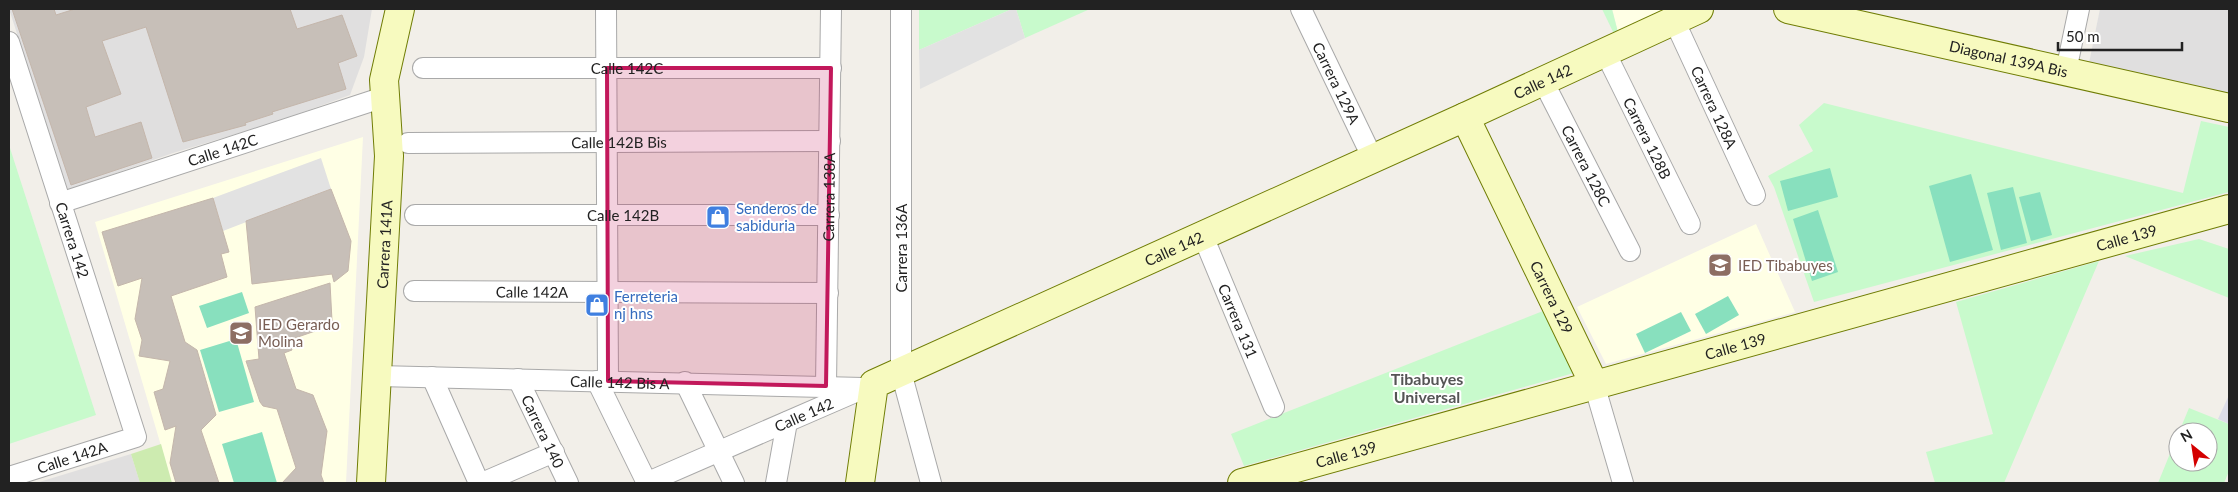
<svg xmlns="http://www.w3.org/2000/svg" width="2238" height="492" font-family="Lato,sans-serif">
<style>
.residential{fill:#e0dfdf}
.education{fill:#ffffe5}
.grass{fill:#cdebb0}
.park{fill:#c8facc}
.pitch{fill:#88e0be}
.parking{fill:#e2e2e2}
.plaza{fill:#dddde8}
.building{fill:#c7bfb8;stroke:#c4b6ab}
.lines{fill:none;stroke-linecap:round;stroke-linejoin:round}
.street-casing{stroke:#a9a9a9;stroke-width:22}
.secondary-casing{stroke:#707d05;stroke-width:30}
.street{stroke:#fff;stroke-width:20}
.secondary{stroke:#f7fabf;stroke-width:28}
.marked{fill:#c2185b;fill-opacity:0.2;stroke:#c2185b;stroke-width:4;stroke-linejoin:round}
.labels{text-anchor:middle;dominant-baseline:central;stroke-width:4;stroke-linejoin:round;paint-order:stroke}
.street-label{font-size:15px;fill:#222;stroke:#fff}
.shop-label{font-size:15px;fill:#366cbe;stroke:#fff;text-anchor:start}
.education-label{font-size:15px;fill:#785e54;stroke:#fff;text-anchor:start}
.neighbourhood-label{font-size:16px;font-weight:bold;fill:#555;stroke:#fff}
</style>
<rect width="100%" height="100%" fill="#f2efe9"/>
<!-- residential -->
<g class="residential">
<polygon points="9,9 372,9 364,57 350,95 279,121 173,153 68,190"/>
<polygon points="2100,9 2229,9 2229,101 2088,68"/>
<polygon points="131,454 140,483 36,483"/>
</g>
<!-- education -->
<g class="education">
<polygon points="1612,9 1678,9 1619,36"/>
<polygon points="363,137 346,483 172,483 95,222"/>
<polygon points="1756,224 1795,312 1606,364 1577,307"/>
</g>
<!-- grass -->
<polygon class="grass" points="161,444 172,483 140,483 131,454"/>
<!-- park -->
<g class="park">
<polygon points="919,9 1012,9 919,50"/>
<polygon points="1016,9 1090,9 1025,38"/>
<polygon points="1602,9 1612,9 1619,36 1616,38"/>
<polygon points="1824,103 2183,193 2201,121 2229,127 2229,192 1814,302 1774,187 1768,176 1813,151 1799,125"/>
<polygon points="9,145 96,415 9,444"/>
<polygon points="2199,239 2229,249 2229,298 2125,256"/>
<polygon points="2099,261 2004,483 1935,483 1926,452 1993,434 1956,302"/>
<polygon points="1548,309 1581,371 1244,466 1231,434"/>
<polygon points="2189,408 2229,424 2229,471 2224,483 2158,483 2178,434 2178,462 2208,462 2208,432 2179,432"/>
</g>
<!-- pitch -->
<g class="pitch">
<polygon points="1830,168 1838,197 1788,211 1780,181"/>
<polygon points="1971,174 1993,250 1950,262 1929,186"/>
<polygon points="2013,187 2027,243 2001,250 1987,193"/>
<polygon points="2040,192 2052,235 2031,241 2019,197"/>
<polygon points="1818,210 1838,272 1812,281 1793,219"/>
<polygon points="242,292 249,313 207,328 199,306"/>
<polygon points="1728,296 1739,315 1706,334 1695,314"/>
<polygon points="1681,312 1691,331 1645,353 1636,334"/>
<polygon points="236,339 254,402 219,412 200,350"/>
<polygon points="262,432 277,483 234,483 222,444"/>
</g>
<!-- parking -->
<g class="parking">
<polygon points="1012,9 1016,9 1025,38 920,89 919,50"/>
<polygon points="321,158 331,189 223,231 213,198"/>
</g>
<!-- plaza -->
<polygon class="plaza" points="2229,395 2229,424 2218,419"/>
<!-- building -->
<g class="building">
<polygon points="12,9 54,9 56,15 75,9 290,9 297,29 342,15 357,56 338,63 346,89 272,112 273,114 245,123 246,125 183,142 146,27 102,41 121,94 86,107 95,137 141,122 152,158 71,185"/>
<polygon points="331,189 351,241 348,271 334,282 332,274 252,284 246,221"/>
<polygon points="213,198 229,252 221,254 227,277 171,296 185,342 197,350 216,415 201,430 219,483 176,483 170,463 176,426 165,430 154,392 163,389 170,361 139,356 142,340 135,319 142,278 118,286 102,232"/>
<polygon points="330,283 332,321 327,327 289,340 292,350 284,353 296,389 313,395 327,431 321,475 324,483 282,483 296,468 277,409 263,406 260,402 246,361 259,359 255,307"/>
</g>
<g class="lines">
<!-- street casing -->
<g class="street-casing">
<g id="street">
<polyline points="606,9 608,381"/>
<polyline points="901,9 901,372 931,483"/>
<path id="s1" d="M1301,9L1373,159"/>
<path id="s2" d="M1674,20L1755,195"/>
<path id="s3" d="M9,42L136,437L9,477"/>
<path id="s4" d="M1605,52L1690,224"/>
<path id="s5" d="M423,68H831"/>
<polyline points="2066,71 2079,9"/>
<path id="s6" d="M1543,81L1630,251"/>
<path id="s7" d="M408,143L830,141"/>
<path id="s8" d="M60,203L384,97"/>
<path id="s9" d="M415,215H829"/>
<path id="s10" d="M1203,236L1274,407"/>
<path id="s11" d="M414,291L828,293"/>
<path id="s12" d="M378,376L863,388"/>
<polyline points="432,377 479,483"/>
<path id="s13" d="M518,379L568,483"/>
<polyline points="597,381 647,483"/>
<polyline points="685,382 734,483"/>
<polyline points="1594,384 1623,483"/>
<path id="s14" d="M826,386L831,9"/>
<polyline points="482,483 554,452"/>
<path id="s15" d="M646,483L860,390"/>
<polyline points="776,483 787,422"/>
</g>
</g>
<!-- secondary casing -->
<g class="secondary-casing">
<g id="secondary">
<path id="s16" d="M1788,9L2229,108"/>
<path id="s17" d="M1465,117L1594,384"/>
<path id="s18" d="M371,483L389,156L384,80L400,9"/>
<path id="s19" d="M860,483L874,384L1465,117L1699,9"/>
<path id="s20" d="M1242,483L2229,209"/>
</g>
</g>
<!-- street -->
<use href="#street" class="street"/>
<!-- secondary -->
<use href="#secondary" class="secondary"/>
</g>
<!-- marked area -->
<path class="marked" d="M607,68H831L826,386L608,381Z"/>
<!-- icons -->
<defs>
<g id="shop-square" transform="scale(1.25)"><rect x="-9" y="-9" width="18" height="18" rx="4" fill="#3f7fe0" stroke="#fff"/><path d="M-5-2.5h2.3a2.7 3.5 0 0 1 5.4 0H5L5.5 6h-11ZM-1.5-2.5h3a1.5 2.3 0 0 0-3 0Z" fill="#fff"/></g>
<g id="school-square" transform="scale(1.25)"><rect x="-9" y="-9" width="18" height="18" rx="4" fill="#8d6e63" stroke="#fff"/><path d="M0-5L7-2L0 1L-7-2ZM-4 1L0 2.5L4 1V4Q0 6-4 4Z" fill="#fff"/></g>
</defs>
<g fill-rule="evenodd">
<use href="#shop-square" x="718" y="217"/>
<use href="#school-square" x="1720" y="265"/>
<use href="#shop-square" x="597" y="305"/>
<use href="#school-square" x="241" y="333"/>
</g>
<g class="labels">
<!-- street labels -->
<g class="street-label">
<text stroke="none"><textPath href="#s16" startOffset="226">Diagonal 139A Bis</textPath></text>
<text stroke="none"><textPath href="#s5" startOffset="204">Calle 142C</textPath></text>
<text stroke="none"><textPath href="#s19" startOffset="834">Calle 142</textPath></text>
<text stroke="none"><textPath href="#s1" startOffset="82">Carrera 129A</textPath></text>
<text stroke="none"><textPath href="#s2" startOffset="96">Carrera 128A</textPath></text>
<text stroke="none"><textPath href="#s4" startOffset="96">Carrera 128B</textPath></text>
<text stroke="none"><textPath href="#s7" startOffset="211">Calle 142B Bis</textPath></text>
<text stroke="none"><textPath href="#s8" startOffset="171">Calle 142C</textPath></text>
<text stroke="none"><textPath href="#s6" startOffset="95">Carrera 128C</textPath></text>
<text stroke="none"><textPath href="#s14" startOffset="189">Carrera 138A</textPath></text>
<text stroke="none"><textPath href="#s9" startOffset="208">Calle 142B</textPath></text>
<text stroke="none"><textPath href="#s20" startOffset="918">Calle 139</textPath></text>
<text stroke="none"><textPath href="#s3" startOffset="208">Carrera 142</textPath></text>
<text stroke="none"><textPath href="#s18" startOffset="239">Carrera 141A</textPath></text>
<text transform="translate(901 248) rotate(-90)">Carrera 136A</text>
<text stroke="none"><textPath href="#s19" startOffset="429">Calle 142</textPath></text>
<text stroke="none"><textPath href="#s11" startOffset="118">Calle 142A</textPath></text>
<text stroke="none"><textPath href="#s17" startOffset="200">Carrera 129</textPath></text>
<text stroke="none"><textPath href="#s10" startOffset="92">Carrera 131</textPath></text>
<text stroke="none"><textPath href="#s20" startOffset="512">Calle 139</textPath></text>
<text stroke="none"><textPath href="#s12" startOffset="242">Calle 142 Bis A</textPath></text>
<text stroke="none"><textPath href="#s15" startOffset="172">Calle 142</textPath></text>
<text stroke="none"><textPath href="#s13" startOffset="58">Carrera 140</textPath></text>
<text stroke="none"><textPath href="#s20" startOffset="108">Calle 139</textPath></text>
<text transform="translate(72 457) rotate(-18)">Calle 142A</text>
</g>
<!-- shop labels -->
<g class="shop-label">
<text x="736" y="208">Senderos de<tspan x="736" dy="17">sabiduria</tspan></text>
<text x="614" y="296">Ferreteria<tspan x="614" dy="17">nj hns</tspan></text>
</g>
<!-- education labels -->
<g class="education-label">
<text x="1738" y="265">IED Tibabuyes</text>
<text x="258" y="324">IED Gerardo<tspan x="258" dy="17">Molina</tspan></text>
</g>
<!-- neighbourhood labels -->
<g class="neighbourhood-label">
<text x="1427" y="378">Tibabuyes<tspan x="1427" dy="18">Universal</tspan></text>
</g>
</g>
<!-- border -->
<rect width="2238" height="492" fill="none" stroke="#222222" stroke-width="20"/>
<!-- north arrow -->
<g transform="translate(2193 447) rotate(330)"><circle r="24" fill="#ffffff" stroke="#a7a7a7"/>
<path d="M0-4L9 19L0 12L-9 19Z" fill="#d40000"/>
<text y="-8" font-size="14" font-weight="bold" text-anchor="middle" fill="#222222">N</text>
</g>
<!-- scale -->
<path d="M2058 42v8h124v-8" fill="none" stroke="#222222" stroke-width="2.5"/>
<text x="2066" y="42" font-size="15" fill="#222222" stroke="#ffffff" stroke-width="4" paint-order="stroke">50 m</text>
</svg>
